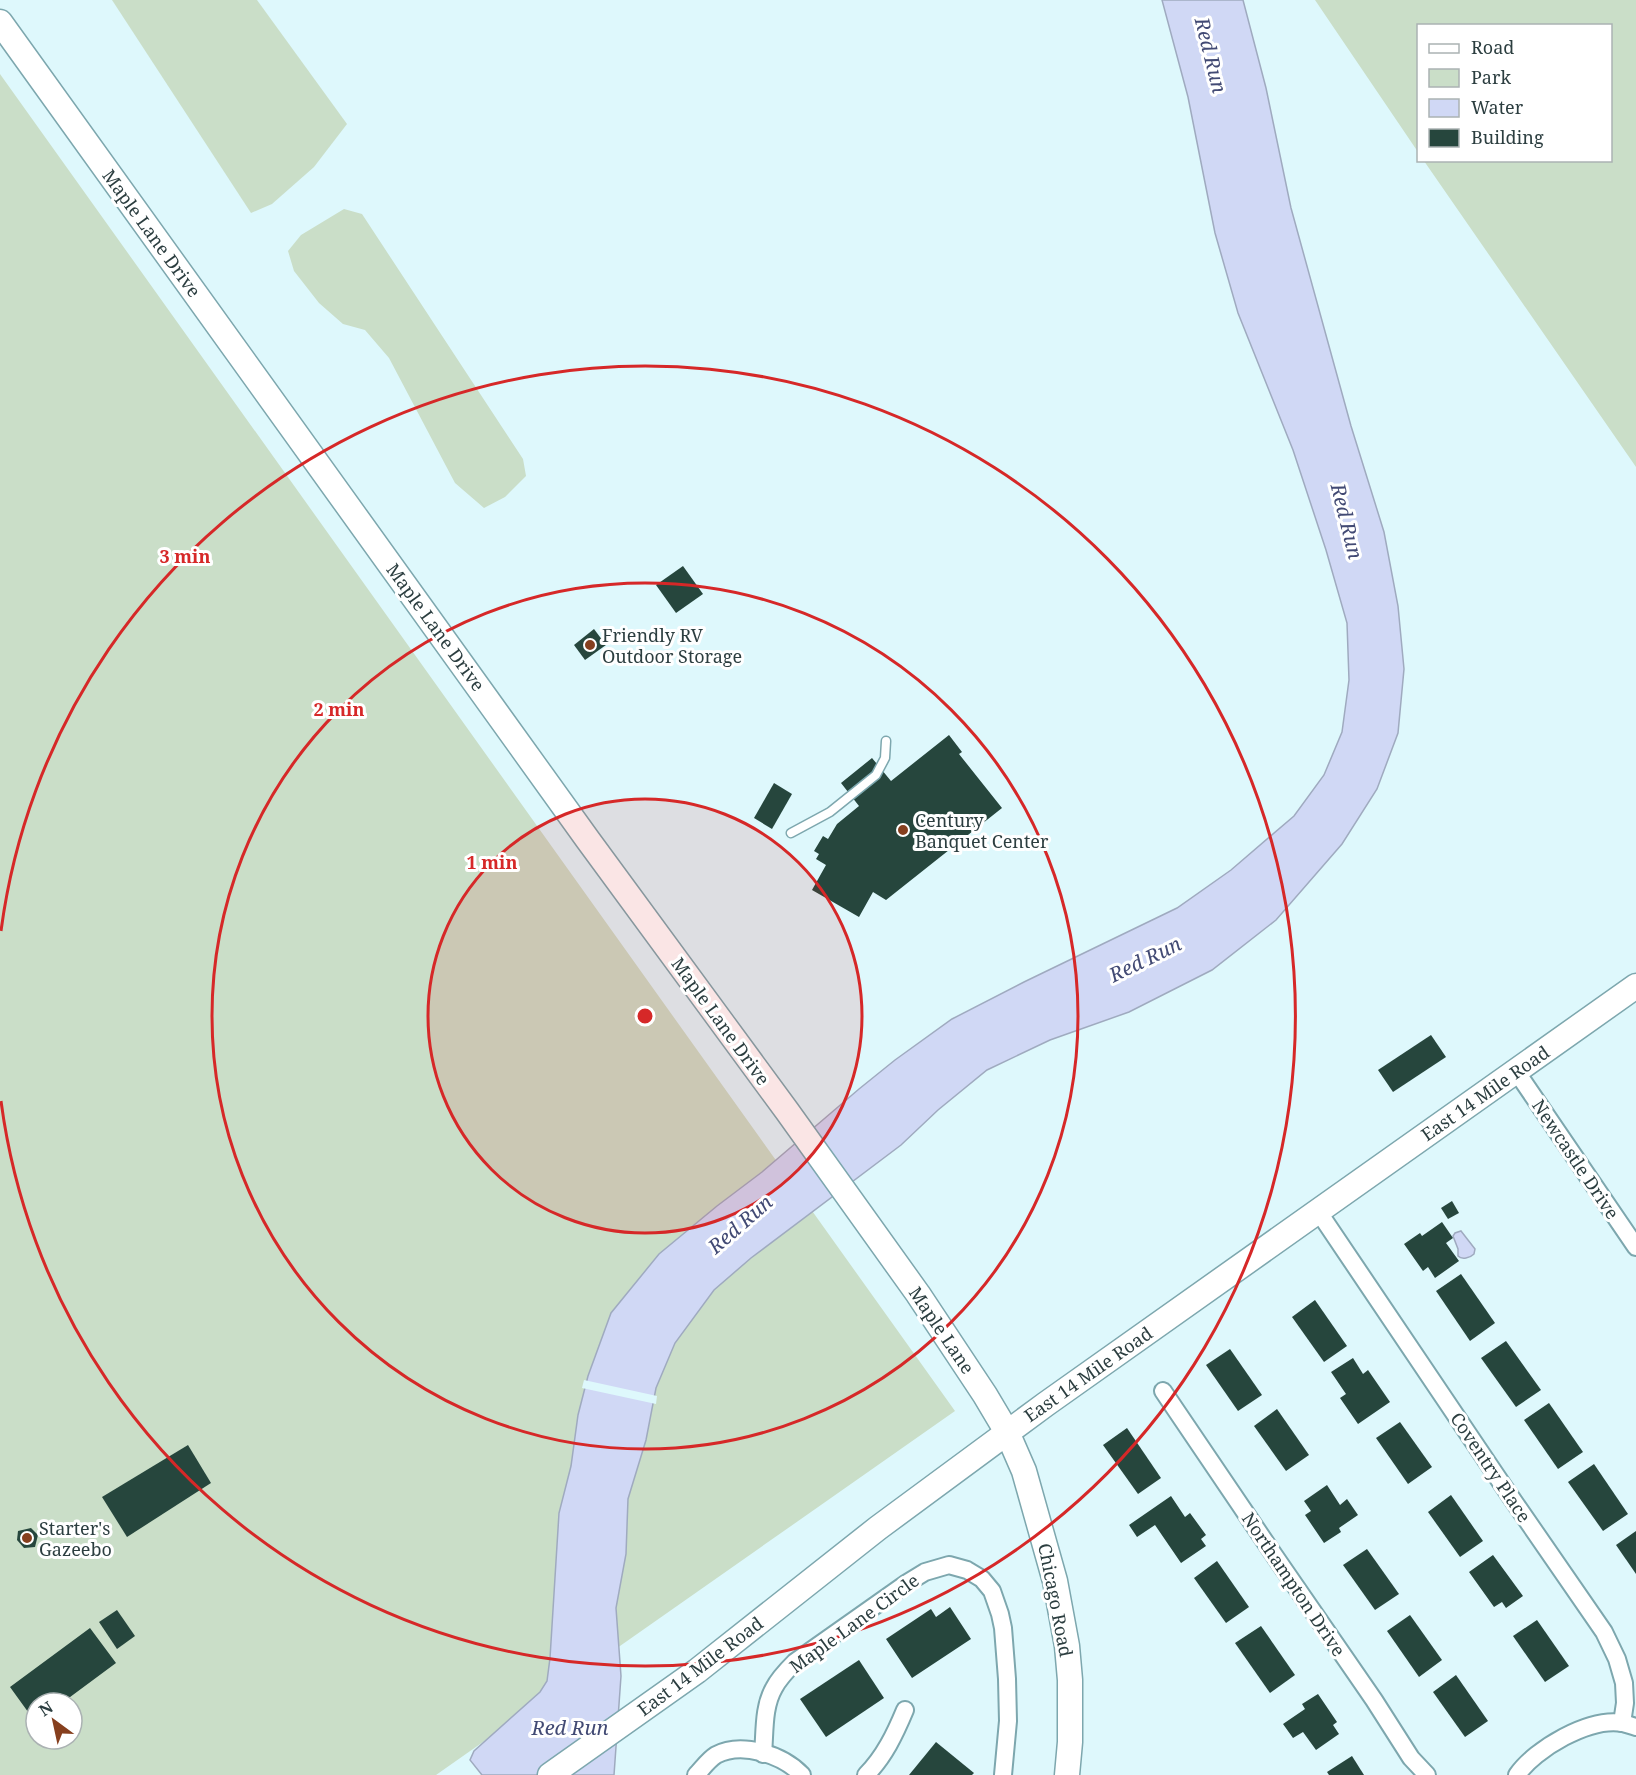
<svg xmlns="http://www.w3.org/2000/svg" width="1636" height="1775" font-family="'Noto Serif',serif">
  <rect width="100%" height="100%" fill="#def8fc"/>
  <!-- green -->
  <g fill="#cadec8" fill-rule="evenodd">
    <path d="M112,0H257L347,124L314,167L272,204L251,213Z"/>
    <path d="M1315,0H1636V467L1424,161L1610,160V26H1418V152Z"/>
    <path d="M0,74L955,1411L436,1775H0ZM36,1703H72V1739H36Z"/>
    <path d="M344,209L362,214L523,459L526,476L505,497L484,508L455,483L389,358L365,330L343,324L319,303L294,271L288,251L301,235Z"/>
  </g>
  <!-- water -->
  <g fill="#d0d8f5" stroke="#9faabf" stroke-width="1.5">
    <path d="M1162,0H1243L1266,88L1291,208L1351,426L1384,532L1398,606L1404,669L1398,733L1377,789L1342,844L1276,920L1212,970L1129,1012L1050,1040L987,1070L938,1110L901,1145L751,1258L714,1290L675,1343L656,1388L646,1440L628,1499L626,1554L616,1608L621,1676L614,1775H482L470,1760L474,1751L540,1692L547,1681L550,1658L559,1513L571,1466L578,1415L588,1376L611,1313L659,1254L717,1206L762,1172L859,1089L895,1060L952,1019L1024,982L1177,908L1231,870L1294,816L1324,775L1342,732L1349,680L1347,623L1326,550L1293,450L1238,313L1215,233L1188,97Z"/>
    <path d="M1461,1231L1475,1249L1474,1254C1470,1258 1462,1260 1458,1256V1249L1453,1236L1455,1233Z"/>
  </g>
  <!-- pier -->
  <path fill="#def8fc" d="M584,1380L657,1396L656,1404L582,1388Z"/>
  <!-- building -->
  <g fill="#26463d">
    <path d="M683,566L703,594L676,613L656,585Z"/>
    <path d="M594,629L606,645L585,660L574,645Z"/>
    <path d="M949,735L962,752L959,754L1002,808L886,900L873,892L859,917L812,890L826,865L816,859L819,854L814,851L823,836L828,839L837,824L859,806L841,783L872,758L891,781Z"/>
    <path d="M774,783L792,794L772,829L754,818Z"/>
    <path d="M1431,1035L1446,1057L1393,1092L1378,1070Z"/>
    <path d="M1452,1201L1459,1213L1448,1219L1441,1208Z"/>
    <path d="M1442,1222L1453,1238L1446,1243L1459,1261L1435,1278L1428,1267L1423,1271L1404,1244L1420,1233L1422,1236Z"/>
    <path d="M1461,1274L1495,1323L1470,1341L1436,1291Z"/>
    <path d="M1315,1300L1347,1346L1324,1362L1292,1317Z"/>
    <path d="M1506,1341L1541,1390L1516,1407L1481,1358Z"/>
    <path d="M1230,1349L1262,1395L1238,1411L1206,1365Z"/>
    <path d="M1353,1358L1363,1374L1368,1370L1390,1402L1358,1424L1340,1398L1346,1394L1331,1372Z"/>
    <path d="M1549,1403L1583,1452L1558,1469L1524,1420Z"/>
    <path d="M1277,1409L1309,1455L1286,1471L1254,1426Z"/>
    <path d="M1400,1422L1432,1467L1408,1484L1376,1438Z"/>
    <path d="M1127,1428L1161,1478L1138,1494L1103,1445Z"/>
    <path d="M188,1445L211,1483L127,1537L102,1497Z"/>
    <path d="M1594,1464L1628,1514L1603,1531L1568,1482Z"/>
    <path d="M1327,1485L1340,1505L1347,1499L1358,1515L1339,1528L1341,1532L1324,1543L1305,1515L1311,1511L1304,1501Z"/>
    <path d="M1451,1495L1483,1541L1460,1557L1428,1512Z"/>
    <path d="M1171,1496L1185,1517L1190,1513L1206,1535L1201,1539L1206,1546L1181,1563L1155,1525L1137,1537L1129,1525Z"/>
    <path d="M31,1528L38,1535L35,1547L24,1548L17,1540L18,1531Z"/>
    <path d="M1636,1531V1574L1616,1545Z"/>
    <path d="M1367,1549L1399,1594L1375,1610L1343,1565Z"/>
    <path d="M1493,1555L1523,1596L1506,1608L1502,1602L1494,1607L1469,1572Z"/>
    <path d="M1217,1561L1249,1607L1226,1623L1194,1578Z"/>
    <path d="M950,1607L971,1639L912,1678L886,1639L931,1609L936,1617Z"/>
    <path d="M117,1610L135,1636L117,1649L99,1622Z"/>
    <path d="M1410,1615L1442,1660L1419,1677L1387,1631Z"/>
    <path d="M1537,1620L1569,1666L1545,1682L1513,1636Z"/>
    <path d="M1261,1626L1295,1675L1270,1693L1235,1643Z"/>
    <path d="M90,1628L116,1663L62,1703H36V1723L10,1687Z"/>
    <path d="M859,1660L884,1698L826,1737L800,1699Z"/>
    <path d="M1456,1675L1488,1721L1465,1737L1433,1692Z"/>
    <path d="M1318,1694L1337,1722L1333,1725L1339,1734L1316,1750L1303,1732L1293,1738L1283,1724L1305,1709L1302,1704Z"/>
    <path d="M936,1742L974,1773L972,1775H909Z"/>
    <path d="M1352,1756L1364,1775H1329L1327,1772Z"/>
  </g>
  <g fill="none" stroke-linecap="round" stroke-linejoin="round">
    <!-- lane casing -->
    <g stroke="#7da7ae" stroke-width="11">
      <path id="lane" d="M791,833L830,812L876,775L885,758L886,741"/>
    </g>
    <!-- street casing -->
    <g stroke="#7da7ae" stroke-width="20">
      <g id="street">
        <path d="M1516,1071L1636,1247"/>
        <path d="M1318,1211L1506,1490L1604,1632L1617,1659L1624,1683L1625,1703L1622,1723"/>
        <path d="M1163,1391L1274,1555L1374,1700L1411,1758L1427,1775"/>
        <path d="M763,1754C765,1732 763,1707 774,1688C779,1678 787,1670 795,1662L907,1583L925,1572L949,1565L967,1570L982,1579L992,1591L1000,1614L1003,1628L1007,1679L1008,1721L1003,1775"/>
        <path d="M696,1775C702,1769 708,1760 716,1755C742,1741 783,1755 802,1775"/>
        <path d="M866,1775C884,1757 895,1734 905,1710"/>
        <path d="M1517,1775C1535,1749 1589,1717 1623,1723C1627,1724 1632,1726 1636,1727"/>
      </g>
    </g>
    <!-- secondary casing -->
    <g stroke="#7da7ae" stroke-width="27">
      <g id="secondary">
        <path d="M0,22L588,840L787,1111L918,1294L985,1395L1007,1432L1024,1471L1055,1581L1067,1646L1070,1680V1742L1067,1775"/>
        <path d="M550,1775L697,1671L878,1528L1046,1404L1636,986"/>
      </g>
    </g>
    <!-- lane -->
    <use href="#lane" stroke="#fff" stroke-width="8"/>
    <!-- street -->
    <use href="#street" stroke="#fff" stroke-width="16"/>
    <!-- secondary -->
    <use href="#secondary" stroke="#fff" stroke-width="24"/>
  </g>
  <!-- distance rings -->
  <circle cx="645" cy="1016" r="217" fill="#d62828" fill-opacity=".12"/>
  <g fill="none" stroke="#d62828" stroke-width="3">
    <circle cx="645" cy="1016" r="217"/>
    <circle cx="645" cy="1016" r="433"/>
    <path d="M1 931A650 650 0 1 1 1 1101"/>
  </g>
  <!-- markers -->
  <g fill="#863f1e" stroke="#fff" stroke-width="2">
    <circle cx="590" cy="645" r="6"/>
    <circle cx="903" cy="830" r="6"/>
    <circle cx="27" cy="1538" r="6"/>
  </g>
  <g text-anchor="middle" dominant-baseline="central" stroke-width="6" stroke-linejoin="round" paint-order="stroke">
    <!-- street labels -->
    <g font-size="18" fill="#2c3e40" stroke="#fff">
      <text transform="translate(152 233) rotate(54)">Maple Lane Drive</text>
      <text transform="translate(436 627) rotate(54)">Maple Lane Drive</text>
      <text transform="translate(721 1021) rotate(54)">Maple Lane Drive</text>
      <text transform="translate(1485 1093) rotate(-35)">East 14 Mile Road</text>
      <text transform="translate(1576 1159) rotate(56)">Newcastle Drive</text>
      <text transform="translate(942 1330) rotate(56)">Maple Lane</text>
      <text transform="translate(1088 1374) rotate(-35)">East 14 Mile Road</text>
      <text transform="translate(1491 1467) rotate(56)">Coventry Place</text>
      <text transform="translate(1294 1584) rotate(56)">Northampton Drive</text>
      <text transform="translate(1056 1600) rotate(79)">Chicago Road</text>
      <text transform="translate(854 1623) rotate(-36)">Maple Lane Circle</text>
      <text transform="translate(700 1666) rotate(-37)">East 14 Mile Road</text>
    </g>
    <!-- poi labels -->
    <g font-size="18" fill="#2c3e40" stroke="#fff" text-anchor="start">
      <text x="602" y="635">Friendly RV<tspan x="602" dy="21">Outdoor Storage</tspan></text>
      <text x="915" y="820">Century<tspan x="915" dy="21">Banquet Center</tspan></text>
      <text x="39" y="1528">Starter's<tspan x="39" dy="21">Gazeebo</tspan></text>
    </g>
    <!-- water labels -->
    <g font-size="20" font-style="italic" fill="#424a74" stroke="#fff">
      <text transform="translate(1211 55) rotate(76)">Red Run</text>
      <text transform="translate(1347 521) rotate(76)">Red Run</text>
      <text transform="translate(1145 959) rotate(-26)">Red Run</text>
      <text transform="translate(740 1224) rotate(-41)">Red Run</text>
      <text x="570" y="1727">Red Run</text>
    </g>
  </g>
  <circle cx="645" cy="1016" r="9" fill="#d62828" stroke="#fff" stroke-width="3"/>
  <g font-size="18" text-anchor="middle" font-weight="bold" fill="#d62828" stroke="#fff" stroke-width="6" stroke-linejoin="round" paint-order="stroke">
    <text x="185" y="563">3 min</text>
    <text x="339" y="716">2 min</text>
    <text x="492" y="869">1 min</text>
  </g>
  <!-- legend -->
  <rect x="1417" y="24" width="195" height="138" fill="#ffffff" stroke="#abb2b3" stroke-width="1.5"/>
  <rect x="1429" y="44" width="30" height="9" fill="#ffffff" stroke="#abb2b3" stroke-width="1.5"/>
  <text x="1471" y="54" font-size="18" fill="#2c3e40">Road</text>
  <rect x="1429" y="69" width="30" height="18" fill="#cadec8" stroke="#abb2b3" stroke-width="1.5"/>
  <text x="1471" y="84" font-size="18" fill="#2c3e40">Park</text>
  <rect x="1429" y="99" width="30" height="18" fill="#d0d8f5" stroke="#abb2b3" stroke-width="1.5"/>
  <text x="1471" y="114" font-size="18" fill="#2c3e40">Water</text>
  <rect x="1429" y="129" width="30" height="18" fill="#26463d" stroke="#abb2b3" stroke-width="1.5"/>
  <text x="1471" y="144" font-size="18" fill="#2c3e40">Building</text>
  <!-- north arrow -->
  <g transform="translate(54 1721) rotate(327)"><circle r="28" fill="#ffffff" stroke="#abb2b3" stroke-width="1.5"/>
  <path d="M0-4.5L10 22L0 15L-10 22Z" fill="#863f1e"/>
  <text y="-9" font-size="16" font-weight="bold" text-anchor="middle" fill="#2c3e40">N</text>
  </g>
</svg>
